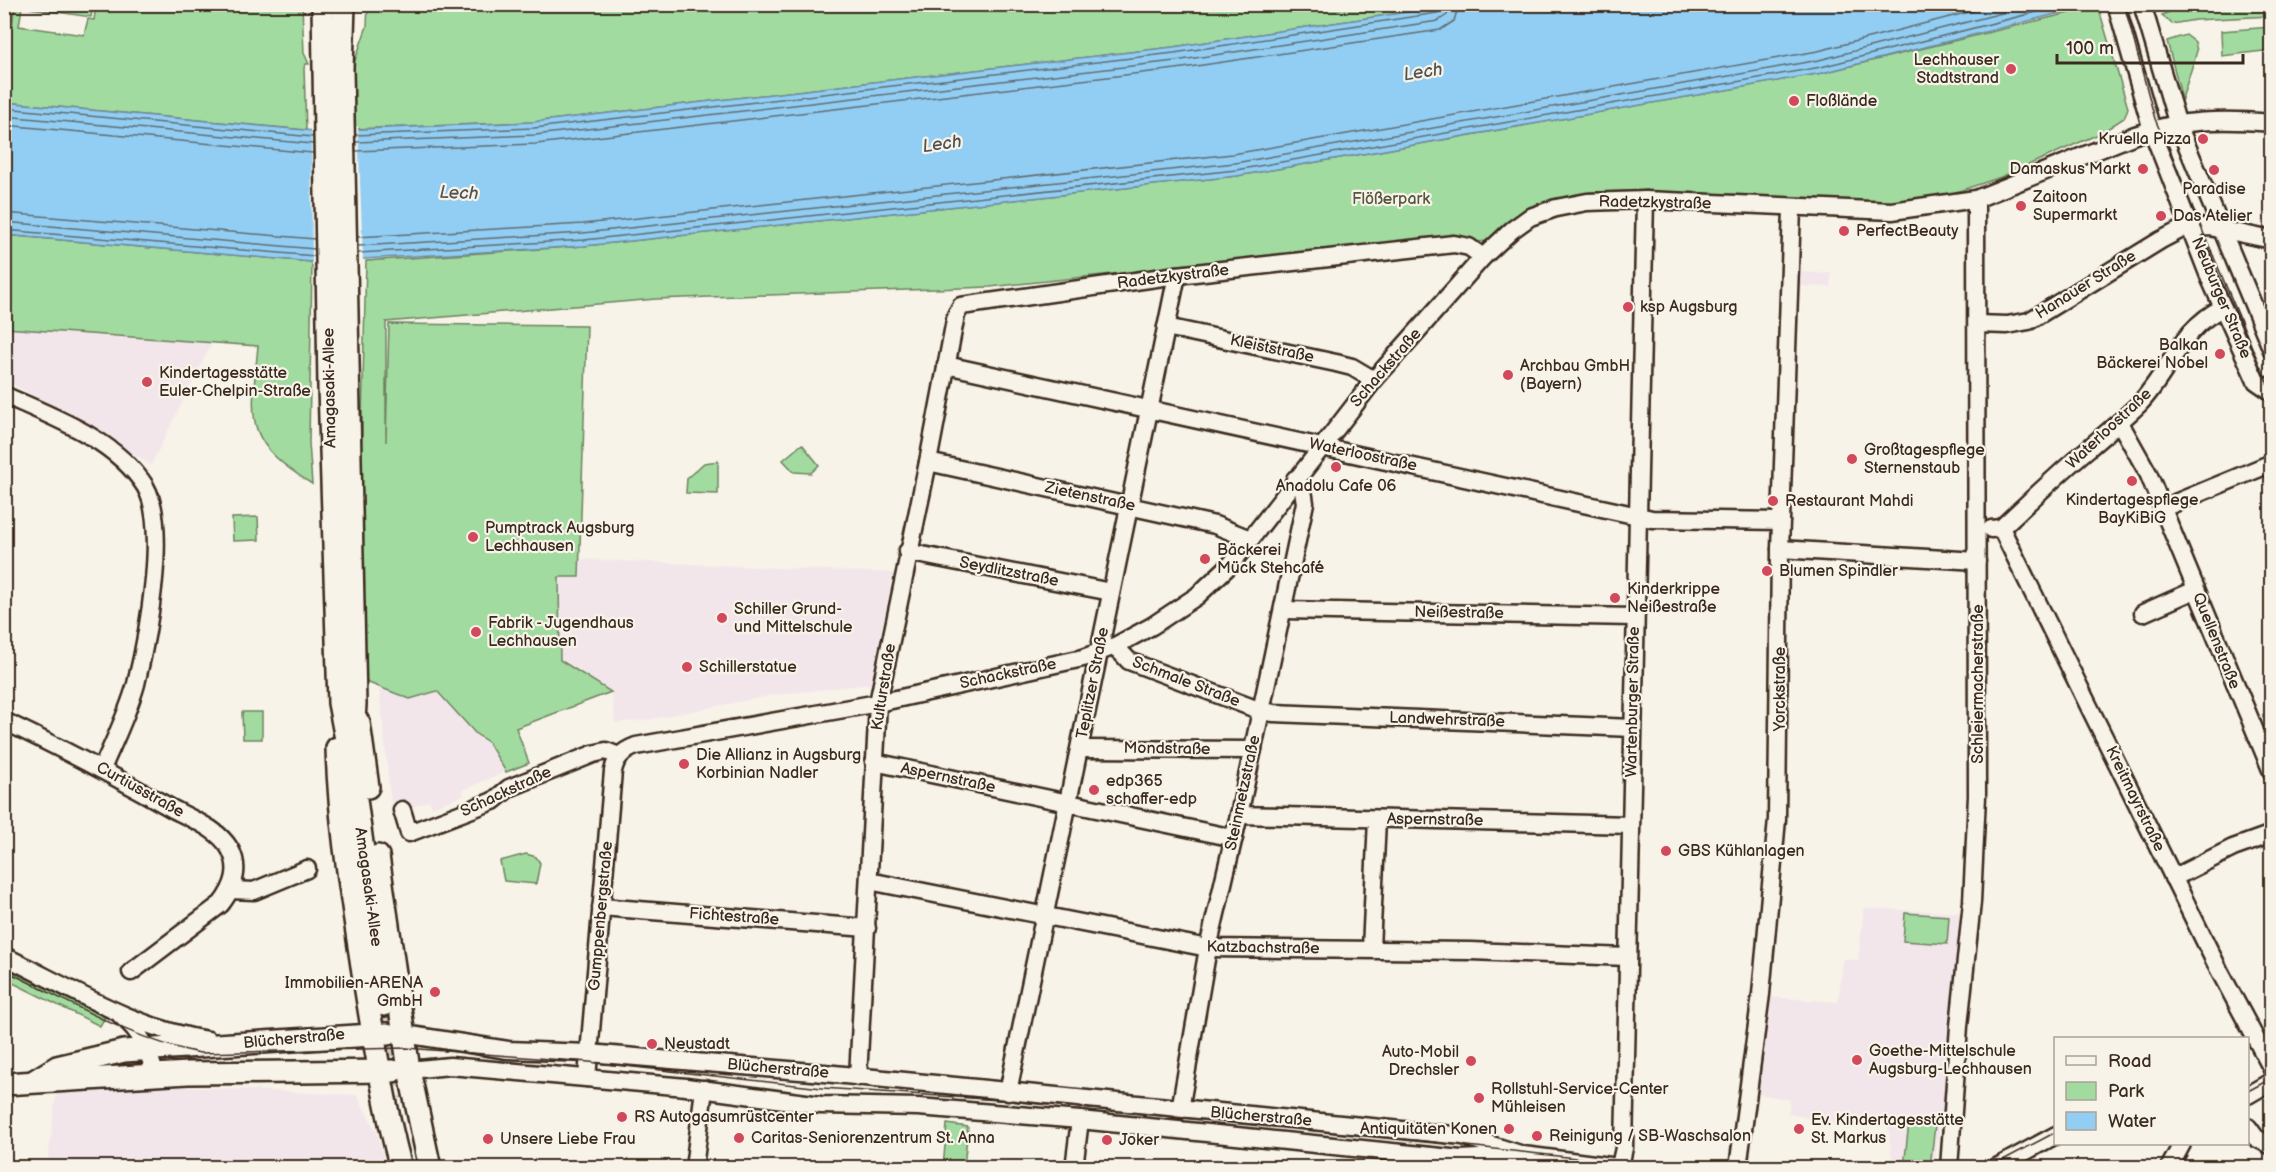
<svg xmlns="http://www.w3.org/2000/svg" width="2276" height="1172" font-family="'Balsamiq Sans',sans-serif">
  <rect width="100%" height="100%" fill="#f7f3e8"/>
  <filter id="ink" filterUnits="userSpaceOnUse"><feTurbulence type="fractalNoise" baseFrequency=".0167" numOctaves="2"/><feDisplacementMap in="SourceGraphic" scale="12" xChannelSelector="R" yChannelSelector="G"/><feConvolveMatrix kernelMatrix="1 2 1 2 8 2 1 2 1" color-interpolation-filters="sRGB"/></filter>
  <g filter="url(#ink)">
    <!-- built -->
    <g fill="#f2e6eb">
      <path d="M1798,272L1831,273V287L1798,286Z"/>
      <path d="M4,328L123,337L212,343L151,465L81,421L5,380Z"/>
      <path d="M579,559L893,573L871,684L774,695L647,720L615,723L611,692L560,660L559,576L578,577Z"/>
      <path d="M379,687L410,699L437,691L476,733L488,742L506,772L462,790L464,795L432,807L429,801L392,814Z"/>
      <path d="M1864,908L1964,913L1955,1025L1934,1167H1893L1888,1125H1833L1832,1122L1788,1114L1790,1100L1759,1094L1771,997L1838,1002L1843,959L1858,960Z"/>
      <path d="M167,1086L357,1095L376,1131L387,1167H47L56,1092Z"/>
    </g>
    <!-- green -->
    <g fill="#a2dba0" stroke="#6e825f" stroke-width="1.5">
      <path d="M15,5H93L91,17L22,7L19,26L84,35L88,19L94,20L96,5H302L304,53L309,64H306L304,68L306,130L5,102V38H10Z"/>
      <path d="M368,5H1455L1173,47L533,122L353,129L352,69L367,26Z"/>
      <path d="M2185,5H2271V16L2195,20L2172,24L2162,15Z"/>
      <path d="M2098,6L2128,108L2124,118L2101,133L2001,177L1935,199L1883,204L1649,191L1591,192L1550,202L1489,241L1243,260L990,287L656,299L386,322V442L389,324L587,326L579,577H559L560,660L611,692L516,728L529,763L506,772L488,742L476,734L437,691L410,699L366,682L360,501L366,261L584,246L1237,176L1822,73Z"/>
      <path d="M2271,27V50L2222,56L2221,31Z"/>
      <path d="M2186,35L2195,42L2197,51L2182,99L2167,41Z"/>
      <path d="M4,235L312,262L309,443L312,484C242,440 251,421 258,346L5,328Z"/>
      <path d="M802,444L819,465L811,473L794,472L783,460Z"/>
      <path d="M718,461V494L686,493L687,478L704,463Z"/>
      <path d="M258,517L259,540L233,541L232,518Z"/>
      <path d="M242,712H262V739H243Z"/>
      <path d="M526,854L536,857L540,863L536,884L504,881L500,861Z"/>
      <path d="M1905,913L1949,916L1947,944L1903,941Z"/>
      <path d="M4,968L106,1015L100,1026L5,979Z"/>
      <path d="M1909,1122L1935,1125L1930,1167H1904Z"/>
      <path d="M947,1124L968,1127L964,1167H943Z"/>
    </g>
    <!-- water -->
    <path fill="#92cef3" stroke="#6f8c9e" stroke-width="1.5" d="M1455,5H2092L1822,73L1237,176L584,246L312,262L5,235L4,102L315,131L533,122L1173,47Z"/>
    <!-- pier -->
    <path fill="#f7f3e8" d="M358,126L363,262L312,265L311,127Z"/>
    <g fill="none" stroke-linecap="round" stroke-linejoin="round">
      <!-- shore -->
      <g stroke="#5e6c73" stroke-width="1.5">
        <path d="M4,108L313,137"/>
        <path d="M4,116L313,144"/>
        <path d="M4,125L313,153"/>
        <path d="M355,135L534,128L1174,53L1437,13L1442,10L1443,4"/>
        <path d="M356,142L535,135L1175,61L1438,21L1447,15L1450,4"/>
        <path d="M356,151L536,144L1176,69L1440,30L1454,21L1459,4"/>
        <path d="M4,213L315,239"/>
        <path d="M4,222L315,249"/>
        <path d="M4,230L315,256"/>
        <path d="M357,237L583,224L1233,154L1818,51L2000,4"/>
        <path d="M358,246L583,233L1235,163L1819,60L2037,4"/>
        <path d="M358,253L584,240L1236,170L1821,67L2068,4"/>
      </g>
      <!-- major-tunnel -->
      <path stroke="#d1cbc0" stroke-width="21" stroke-dasharray="21 10" stroke-linecap="butt" d="M384,1005L401,1098"/>
      <!-- minor casing -->
      <g stroke="#3b2a1e" stroke-width="21">
        <g id="minor">
          <path d="M2116,4L2152,130L2210,279L2256,381L2272,392"/>
          <path d="M2142,4L2177,122L2272,350"/>
          <path d="M1977,324L2007,325L2029,321L2161,240L2184,228L2210,227L2272,240"/>
          <path d="M1166,327L1336,363L1352,367L1374,380"/>
          <path d="M946,365L1652,519L1781,521"/>
          <path d="M4,395C53,417 115,439 145,486C169,525 147,639 136,684C128,713 114,741 102,769"/>
          <path d="M2120,423L2148,473L2272,772"/>
          <path d="M928,462L1215,525L1250,539"/>
          <path d="M2163,508L2272,463"/>
          <path d="M2001,528L2220,972L2272,1069"/>
          <path d="M1991,529L2001,528C2030,501 2059,473 2089,448C2106,433 2124,419 2140,403C2170,371 2182,326 2223,308"/>
          <path d="M1780,549L1977,561"/>
          <path d="M907,552L1111,592"/>
          <path d="M1284,610L1634,617"/>
          <path d="M2143,613L2195,590"/>
          <path d="M1115,646L1129,661L1261,711L1274,713L1633,728"/>
          <path d="M4,721C61,748 116,777 171,808C191,819 218,828 230,849C241,869 234,887 221,904L131,972"/>
          <path d="M1080,749L1253,750"/>
          <path d="M874,762L1234,838"/>
          <path d="M402,810L409,833L493,801L509,788L593,754L606,751L619,756"/>
          <path d="M1239,815L1630,825"/>
          <path d="M2173,878L2233,848L2272,834"/>
          <path d="M869,881L1208,948L1471,951L1627,957"/>
          <path d="M231,890L254,891L307,869"/>
          <path d="M601,907L867,928"/>
          <path d="M1371,949L1377,819"/>
          <path d="M4,956C68,987 138,1030 208,1040"/>
          <path d="M121,1016C142,1032 148,1051 156,1076"/>
          <path d="M404,1034L508,1050L589,1053L824,1073L1463,1136L1523,1155L1626,1168"/>
          <path d="M409,1070L450,1066L686,1087L821,1105L918,1107L1080,1120L1461,1159L1514,1156"/>
          <path d="M858,1077L878,703L928,462L956,315L961,306L1177,275L1454,244L1469,247L1483,257"/>
          <path d="M587,1078L613,771C616,757 623,751 636,746L878,703L1083,658L1115,646L1152,626L1197,596L1232,563L1374,380L1483,257L1512,230L1530,217L1556,208L1587,202L1645,200L1892,211L1976,199L2135,135C2180,119 2225,119 2272,123"/>
          <path d="M1008,1092L1177,275"/>
          <path d="M2248,1095L2272,1081"/>
          <path d="M1180,1110L1208,948L1239,815L1305,503L1303,490L1295,479"/>
          <path d="M2248,1127L2256,1138L2272,1146"/>
          <path d="M1620,1166L1624,1148L1645,200"/>
          <path d="M694,1168L704,1089"/>
          <path d="M1074,1168L1080,1120"/>
          <path d="M1738,1168L1761,994L1777,819L1780,549L1792,209"/>
          <path d="M1949,1168L1959,1026L1972,902L1977,796L1976,199"/>
          <path d="M1995,1168L2056,1135"/>
          <path d="M2169,1168L2182,1144"/>
        </g>
      </g>
      <!-- major casing -->
      <g stroke="#3b2a1e" stroke-width="26">
        <g id="major">
          <path d="M323,4L329,387L339,703L352,770L384,1005"/>
          <path d="M344,4L342,69L355,704L353,739"/>
          <path d="M359,723L368,787"/>
          <path d="M337,748C339,821 351,893 362,966C373,1034 383,1101 401,1168"/>
          <path d="M378,856L409,1070L430,1168"/>
          <path d="M34,1081L57,1067L124,1051L387,1034"/>
          <path d="M4,1084L188,1073L393,1071"/>
        </g>
      </g>
      <!-- minor -->
      <use href="#minor" stroke="#f7f3e8" stroke-width="16"/>
      <!-- major -->
      <use href="#major" stroke="#f7f3e8" stroke-width="21"/>
      <!-- tram -->
      <g stroke="#3b2a1e" stroke-width="1.5">
        <path d="M2124,4L2155,119L2272,394"/>
        <path d="M4,970C67,1000 131,1040 200,1053L406,1048L589,1062L822,1088L999,1100L1413,1140L1594,1160L1636,1168"/>
        <path d="M2248,1091L2272,1078"/>
        <path d="M1988,1168L2056,1132"/>
      </g>
    </g>
  </g>
  <!-- markers -->
  <g fill="#d1495b" stroke="#f7f3e8" stroke-width="2">
    <circle cx="2011" cy="69" r="6"/>
    <circle cx="1794" cy="101" r="6"/>
    <circle cx="2203" cy="139" r="6"/>
    <circle cx="2143" cy="169" r="6"/>
    <circle cx="2214" cy="170" r="6"/>
    <circle cx="2021" cy="206" r="6"/>
    <circle cx="2161" cy="216" r="6"/>
    <circle cx="1844" cy="231" r="6"/>
    <circle cx="1628" cy="307" r="6"/>
    <circle cx="2220" cy="354" r="6"/>
    <circle cx="1508" cy="375" r="6"/>
    <circle cx="147" cy="382" r="6"/>
    <circle cx="1852" cy="459" r="6"/>
    <circle cx="1336" cy="467" r="6"/>
    <circle cx="2132" cy="481" r="6"/>
    <circle cx="1773" cy="501" r="6"/>
    <circle cx="473" cy="537" r="6"/>
    <circle cx="1205" cy="559" r="6"/>
    <circle cx="1767" cy="571" r="6"/>
    <circle cx="1615" cy="598" r="6"/>
    <circle cx="722" cy="618" r="6"/>
    <circle cx="476" cy="632" r="6"/>
    <circle cx="687" cy="667" r="6"/>
    <circle cx="684" cy="764" r="6"/>
    <circle cx="1094" cy="790" r="6"/>
    <circle cx="1666" cy="851" r="6"/>
    <circle cx="435" cy="992" r="6"/>
    <circle cx="652" cy="1044" r="6"/>
    <circle cx="1857" cy="1060" r="6"/>
    <circle cx="1471" cy="1061" r="6"/>
    <circle cx="1479" cy="1098" r="6"/>
    <circle cx="622" cy="1117" r="6"/>
    <circle cx="1509" cy="1129" r="6"/>
    <circle cx="1799" cy="1129" r="6"/>
    <circle cx="1537" cy="1136" r="6"/>
    <circle cx="739" cy="1138" r="6"/>
    <circle cx="488" cy="1139" r="6"/>
    <circle cx="1107" cy="1140" r="6"/>
  </g>
  <g text-anchor="middle" dominant-baseline="central" stroke-width="4.5" stroke-linejoin="round" paint-order="stroke">
    <!-- poi labels -->
    <g font-size="16" fill="#3b2a1e" stroke="#f7f3e8" text-anchor="start">
      <text x="1999" y="60" text-anchor="end">Lechhauser<tspan x="1999" dy="18">Stadtstrand</tspan></text>
      <text x="1806" y="101">Floßlände</text>
      <text x="2191" y="139" text-anchor="end">Kruella Pizza</text>
      <text x="2131" y="169" text-anchor="end">Damaskus Markt</text>
      <text x="2214" y="189" text-anchor="middle">Paradise</text>
      <text x="2033" y="197">Zaitoon<tspan x="2033" dy="18">Supermarkt</tspan></text>
      <text x="2173" y="216">Das Atelier</text>
      <text x="1856" y="231">PerfectBeauty</text>
      <text x="1640" y="307">ksp Augsburg</text>
      <text x="2208" y="345" text-anchor="end">Balkan<tspan x="2208" dy="18">Bäckerei Nobel</tspan></text>
      <text x="1520" y="366">Archbau GmbH<tspan x="1520" dy="18">(Bayern)</tspan></text>
      <text x="159" y="373">Kindertagesstätte<tspan x="159" dy="18">Euler-Chelpin-Straße</tspan></text>
      <text x="1864" y="450">Großtagespflege<tspan x="1864" dy="18">Sternenstaub</tspan></text>
      <text x="1336" y="486" text-anchor="middle">Anadolu Cafe 06</text>
      <text x="2132" y="500" text-anchor="middle">Kindertagespflege<tspan x="2132" dy="18">BayKiBiG</tspan></text>
      <text x="1785" y="501">Restaurant Mahdi</text>
      <text x="485" y="528">Pumptrack Augsburg<tspan x="485" dy="18">Lechhausen</tspan></text>
      <text x="1217" y="550">Bäckerei<tspan x="1217" dy="18">Mück Stehcafé</tspan></text>
      <text x="1779" y="571">Blumen Spindler</text>
      <text x="1627" y="589">Kinderkrippe<tspan x="1627" dy="18">Neißestraße</tspan></text>
      <text x="734" y="609">Schiller Grund-<tspan x="734" dy="18">und Mittelschule</tspan></text>
      <text x="488" y="623">Fabrik - Jugendhaus<tspan x="488" dy="18">Lechhausen</tspan></text>
      <text x="699" y="667">Schillerstatue</text>
      <text x="696" y="755">Die Allianz in Augsburg<tspan x="696" dy="18">Korbinian Nadler</tspan></text>
      <text x="1106" y="781">edp365<tspan x="1106" dy="18">schaffer-edp</tspan></text>
      <text x="1678" y="851">GBS Kühlanlagen</text>
      <text x="423" y="983" text-anchor="end">Immobilien-ARENA<tspan x="423" dy="18">GmbH</tspan></text>
      <text x="664" y="1044">Neustadt</text>
      <text x="1869" y="1051">Goethe-Mittelschule<tspan x="1869" dy="18">Augsburg-Lechhausen</tspan></text>
      <text x="1459" y="1052" text-anchor="end">Auto-Mobil<tspan x="1459" dy="18">Drechsler</tspan></text>
      <text x="1491" y="1089">Rollstuhl-Service-Center<tspan x="1491" dy="18">Mühleisen</tspan></text>
      <text x="634" y="1117">RS Autogasumrüstcenter</text>
      <text x="1811" y="1120">Ev. Kindertagesstätte<tspan x="1811" dy="18">St. Markus</tspan></text>
      <text x="1497" y="1129" text-anchor="end">Antiquitäten Konen</text>
      <text x="1549" y="1136">Reinigung / SB-Waschsalon</text>
      <text x="751" y="1138">Caritas-Seniorenzentrum St. Anna</text>
      <text x="500" y="1139">Unsere Liebe Frau</text>
      <text x="1119" y="1140">Joker</text>
    </g>
    <!-- park labels -->
    <g font-size="16" fill="#55563e" stroke="#f7f3e8">
      <text x="1391" y="199">Flößerpark</text>
    </g>
    <!-- street labels -->
    <g font-size="16" fill="#3b2a1e" stroke="#f7f3e8">
      <text transform="translate(1655 203) rotate(1)">Radetzkystraße</text>
      <text transform="translate(1173 277) rotate(-7)">Radetzkystraße</text>
      <text transform="translate(2086 285) rotate(-32)">Hanauer Straße</text>
      <text transform="translate(2221 298) rotate(67)">Neuburger Straße</text>
      <text transform="translate(1272 349) rotate(12)">Kleiststraße</text>
      <text transform="translate(1386 368) rotate(-49)">Schackstraße</text>
      <text transform="translate(330 388) rotate(-91)">Amagasaki-Allee</text>
      <text transform="translate(2109 429) rotate(-43)">Waterloostraße</text>
      <text transform="translate(1363 455) rotate(12)">Waterloostraße</text>
      <text transform="translate(1090 497) rotate(12)">Zietenstraße</text>
      <text transform="translate(1009 572) rotate(11)">Seydlitzstraße</text>
      <text transform="translate(1459 613) rotate(1)">Neißestraße</text>
      <text transform="translate(2216 641) rotate(68)">Quellenstraße</text>
      <text transform="translate(1008 674) rotate(-12)">Schackstraße</text>
      <text transform="translate(1186 682) rotate(21)">Schmale Straße</text>
      <text transform="translate(1093 683) rotate(-79)">Teplitzer Straße</text>
      <text transform="translate(1978 684) rotate(-90)">Schleiermacherstraße</text>
      <text transform="translate(884 687) rotate(-81)">Kulturstraße</text>
      <text transform="translate(1780 689) rotate(-90)">Yorckstraße</text>
      <text transform="translate(1633 702) rotate(-89)">Wartenburger Straße</text>
      <text transform="translate(1447 720) rotate(2)">Landwehrstraße</text>
      <text transform="translate(1167 749) rotate(1)">Mondstraße</text>
      <text transform="translate(948 778) rotate(12)">Aspernstraße</text>
      <text transform="translate(140 790) rotate(29)">Curtiusstraße</text>
      <text transform="translate(506 792) rotate(-25)">Schackstraße</text>
      <text transform="translate(1243 793) rotate(-78)">Steinmetzstraße</text>
      <text transform="translate(2135 799) rotate(64)">Kreitmayrstraße</text>
      <text transform="translate(1435 820) rotate(1)">Aspernstraße</text>
      <text transform="translate(368 887) rotate(82)">Amagasaki-Allee</text>
      <text transform="translate(601 916) rotate(-85)">Gumppenbergstraße</text>
      <text transform="translate(734 917) rotate(4)">Fichtestraße</text>
      <text transform="translate(1263 948) rotate(1)">Katzbachstraße</text>
      <text transform="translate(294 1039) rotate(-5)">Blücherstraße</text>
      <text transform="translate(778 1069) rotate(5)">Blücherstraße</text>
      <text transform="translate(1261 1117) rotate(5)">Blücherstraße</text>
    </g>
    <!-- water labels -->
    <g font-size="18" font-style="italic" fill="#515353" stroke="#f7f3e8">
      <text transform="translate(1423 72) rotate(-9)">Lech</text>
      <text transform="translate(942 144) rotate(-8)">Lech</text>
      <text transform="translate(459 193) rotate(2)">Lech</text>
    </g>
  </g>
  <!-- margin -->
  <rect width="2276" height="1172" fill="none" stroke="#f7f3e8" stroke-width="24"/>
  <rect x="12" y="12" width="2252" height="1148" fill="none" stroke="#3b2a1e" stroke-width="2" filter="url(#ink)"/>
  <!-- legend -->
  <rect x="2054" y="1037" width="195" height="108" fill="#f7f3e8" stroke="#aca397" stroke-width="1.5"/>
  <rect x="2066" y="1056" width="30" height="9" fill="#f7f3e8" stroke="#aca397" stroke-width="1.5"/>
  <text x="2108" y="1067" font-size="18" fill="#3b2a1e">Road</text>
  <rect x="2066" y="1082" width="30" height="18" fill="#a2dba0" stroke="#aca397" stroke-width="1.5"/>
  <text x="2108" y="1097" font-size="18" fill="#3b2a1e">Park</text>
  <rect x="2066" y="1112" width="30" height="18" fill="#92cef3" stroke="#aca397" stroke-width="1.5"/>
  <text x="2108" y="1127" font-size="18" fill="#3b2a1e">Water</text>
  <!-- scale -->
  <path d="M2057 54v9h186v-9" fill="none" stroke="#3b2a1e" stroke-width="3"/>
  <text x="2066" y="54" font-size="18" fill="#3b2a1e" stroke="#f7f3e8" stroke-width="4.5" paint-order="stroke">100 m</text>
</svg>
